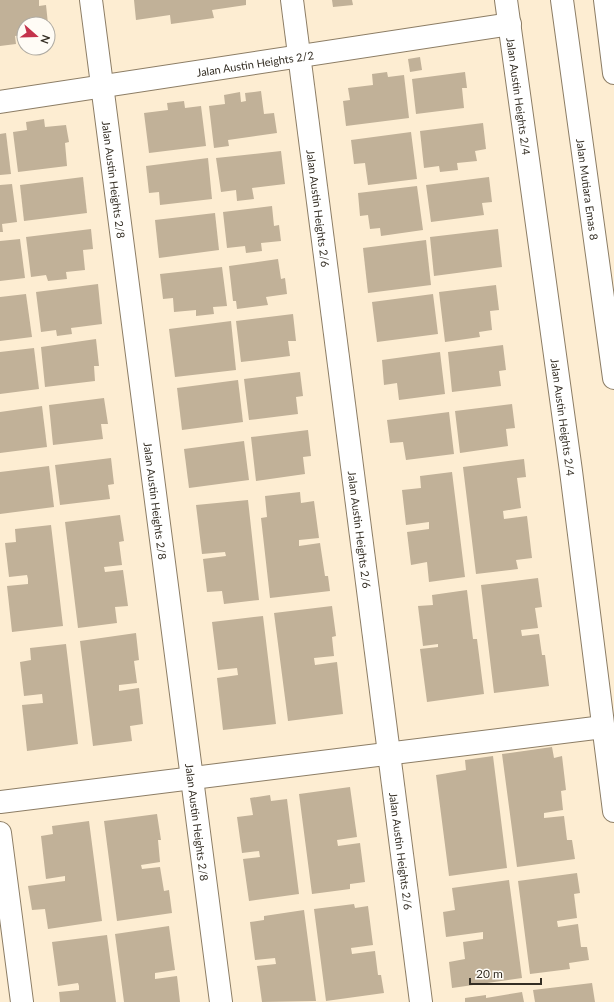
<svg xmlns="http://www.w3.org/2000/svg" width="614" height="1002" font-family="Lato,sans-serif">
  <rect width="100%" height="100%" fill="#fdedd2"/>
  <!-- building -->
  <g fill="#c1b198">
    <path d="M0,0H39V6L46,5L48,24H24V35L15,36L16,44L0,46Z"/>
    <path d="M134,0H246V5L212,10L214,18L171,24L170,15L136,20Z"/>
    <path d="M332,0H352L353,5L333,7Z"/>
    <path d="M420,57L422,70L410,72L408,59Z"/>
    <path d="M387,72L388,77L404,75L409,118L346,126L343,101L350,100L348,88L373,85L372,74Z"/>
    <path d="M465,72L467,88H462L464,108L416,114L412,79Z"/>
    <path d="M261,91L264,114L274,113L277,133L228,140L229,146L214,148L209,106L225,104L224,95L240,92L241,102L246,101L245,93Z"/>
    <path d="M184,101L185,108L201,106L206,146L149,153L144,113L168,110L167,103Z"/>
    <path d="M44,119L45,127L66,125L69,142L65,143L67,166L18,172L13,132L27,130L26,122Z"/>
    <path d="M483,123L486,149L475,151L477,161L457,163L458,170L440,172L439,166L424,168L420,131Z"/>
    <path d="M411,132L417,179L368,185L365,163L354,164L351,140Z"/>
    <path d="M6,133L11,174L0,175V134Z"/>
    <path d="M281,151L285,184L252,188L254,199L237,201L236,190L221,192L216,158Z"/>
    <path d="M208,158L212,199L160,205L159,192L149,193L146,166Z"/>
    <path d="M83,177L87,213L24,221L20,185Z"/>
    <path d="M489,177L492,202L482,203L484,215L431,222L426,185Z"/>
    <path d="M12,184L17,222L2,224L3,232H0V185Z"/>
    <path d="M417,186L423,230L381,236L380,228L370,229L368,215L360,216L358,193Z"/>
    <path d="M272,206L274,226L279,225L281,241L261,243L262,251L246,253L245,246L227,248L223,212Z"/>
    <path d="M215,213L219,250L159,258L155,220Z"/>
    <path d="M91,229L93,249L83,250L85,270L66,272L67,279L48,281L46,275L31,277L26,237Z"/>
    <path d="M498,229L502,267L434,276L430,237Z"/>
    <path d="M20,239L25,278L0,281V241Z"/>
    <path d="M426,240L431,285L368,293L363,248Z"/>
    <path d="M278,259L281,279L285,278L287,294L266,297L268,305L237,309L236,301H233L229,266Z"/>
    <path d="M222,267L227,306L213,307L214,314L196,316V310L174,312L173,298L163,299L160,274Z"/>
    <path d="M98,284L102,324L71,328L72,334L57,336L56,330L41,332L36,292Z"/>
    <path d="M496,285L499,310L490,311L492,330L479,332L480,337L445,342L439,292Z"/>
    <path d="M26,294L32,337L0,341V297Z"/>
    <path d="M433,294L438,334L377,342L372,302Z"/>
    <path d="M293,314L296,341H288L290,356L241,362L236,321Z"/>
    <path d="M231,321L236,370L175,377L169,329Z"/>
    <path d="M96,339L99,366H94L95,381L45,387L41,347Z"/>
    <path d="M503,345L506,370L499,371L501,386L452,392L448,352Z"/>
    <path d="M34,348L39,389L0,394V352Z"/>
    <path d="M440,352L445,394L399,400L397,383L384,385L382,360Z"/>
    <path d="M300,372L303,396L296,397L298,414L249,420L244,379Z"/>
    <path d="M238,380L243,422L182,430L177,388Z"/>
    <path d="M104,398L108,424H101L103,439L53,445L49,405Z"/>
    <path d="M512,404L515,428L506,429L508,446L460,453L455,411Z"/>
    <path d="M42,406L47,447L0,453V412Z"/>
    <path d="M449,412L454,454L406,460L403,442L390,443L387,420Z"/>
    <path d="M308,430L311,456L303,457L305,474L256,481L251,437Z"/>
    <path d="M244,441L249,480L189,488L184,449Z"/>
    <path d="M111,458L114,484L108,485L110,499L60,505L55,465Z"/>
    <path d="M524,459L526,477L517,478L521,508L503,511L504,519L527,516L532,558L516,560L518,569L476,574L463,467Z"/>
    <path d="M49,466L54,507L0,514V472Z"/>
    <path d="M452,472L465,577L429,582L427,562L411,565L407,532L429,529V522L406,525L402,490L421,488L420,476Z"/>
    <path d="M300,492L301,503L314,501L319,538L299,540V546L320,543L325,576H328L330,591L270,598L261,518L267,517L265,496Z"/>
    <path d="M248,500L259,600L224,604L222,591L207,592L203,559L226,556L225,552L202,554L196,505Z"/>
    <path d="M120,515L124,541L119,542L122,565L104,567L105,572L123,570L128,606L115,607L117,623L78,628L65,522Z"/>
    <path d="M51,525L63,626L12,632L7,586L28,584V579L27,575L9,577L5,543L16,542L15,529Z"/>
    <path d="M538,578L542,607L535,608L538,628L521,630L522,636L539,634L542,655H545L549,686L494,693L481,585Z"/>
    <path d="M467,590L473,639H477L484,694L427,702L420,649L438,647V644L423,646L418,606L433,605L432,595Z"/>
    <path d="M332,606L336,636L332,637L334,656L314,658L315,665L337,662L343,714L288,721L274,613Z"/>
    <path d="M263,616L276,724L223,730L217,678L238,675L237,668L218,670L212,622Z"/>
    <path d="M136,633L139,660L134,661L137,683L119,685V691L139,688L143,724L130,726L132,741L93,746L80,641Z"/>
    <path d="M66,644L78,744L27,751L22,705L43,703L42,694L24,696L20,662L31,660L30,648Z"/>
    <path d="M552,747L554,758L562,756L566,790L561,791L563,810L544,813V818L564,816L567,840H572L575,859L517,867L502,754Z"/>
    <path d="M493,756L507,868L449,876L436,775L466,770L465,760Z"/>
    <path d="M350,787L357,837L337,840L338,846L360,843L365,882L350,884V889L312,894L299,794Z"/>
    <path d="M270,795L271,801L287,799L299,894L249,901L243,859L260,857L259,851L242,853L237,817L253,815L250,798Z"/>
    <path d="M157,814L161,840H158L160,862L141,865L142,869L160,867L164,891L169,890L172,913L117,921L104,821Z"/>
    <path d="M89,821L102,921L48,929L45,909L32,910L28,886L65,881V876L46,879L41,836L53,834L52,826Z"/>
    <path d="M577,873L580,893L574,894L577,918L557,921L558,927L578,924L581,947H587L589,960L569,963L570,969L530,974L518,881Z"/>
    <path d="M509,880L522,978L452,988L449,962L465,959L463,942L483,939V932L446,937L443,912L455,910L452,888Z"/>
    <path d="M354,904L355,908L368,906L373,945L351,948L352,954L375,951L378,975H381L384,993L326,1001L314,909Z"/>
    <path d="M304,910L316,1001L262,1002L257,966L276,964L275,958L255,960L250,922L264,920V916Z"/>
    <path d="M169,926L175,970L155,973V979L177,976L180,1002H124L115,934Z"/>
    <path d="M107,935L116,1002H60L59,992L79,990V986L78,983L58,986L52,942Z"/>
    <path d="M592,983L595,1002H535L533,990Z"/>
    <path d="M522,992L524,1002H465V998L486,995V998Z"/>
  </g>
  <g fill="none" stroke-linecap="round" stroke-linejoin="round">
    <!-- street casing -->
    <g stroke="#8c7d65" stroke-width="24">
      <g id="street">
        <path id="s1" d="M91,0L221,1002"/>
        <path id="s2" d="M292,0L421,1002"/>
        <path id="s3" d="M506,0L571,471L614,811"/>
        <path id="s4" d="M0,102L510,24"/>
        <path d="M0,802L603,727"/>
        <path d="M0,833L22,1002"/>
      </g>
    </g>
    <!-- secondary casing -->
    <g stroke="#8c7d65" stroke-width="24">
      <g id="secondary">
        <path id="s5" d="M562,0L614,378"/>
        <path d="M605,0L614,73"/>
      </g>
    </g>
    <!-- street -->
    <use href="#street" stroke="#fff" stroke-width="22"/>
    <!-- secondary -->
    <use href="#secondary" stroke="#fff" stroke-width="22"/>
  </g>
  <g text-anchor="middle" dominant-baseline="central" stroke-width="3.5" stroke-linejoin="round" paint-order="stroke">
    <!-- street labels -->
    <g font-size="11" fill="#342e24" stroke="#fffcf6">
      <text stroke="none"><textPath href="#s4" startOffset="258">Jalan Austin Heights 2/2</textPath></text>
      <text stroke="none"><textPath href="#s3" startOffset="97">Jalan Austin Heights 2/4</textPath></text>
      <text stroke="none"><textPath href="#s1" startOffset="181">Jalan Austin Heights 2/8</textPath></text>
      <text stroke="none"><textPath href="#s5" startOffset="191">Jalan Mutiara Emas 8</textPath></text>
      <text stroke="none"><textPath href="#s2" startOffset="210">Jalan Austin Heights 2/6</textPath></text>
      <text stroke="none"><textPath href="#s3" startOffset="421">Jalan Austin Heights 2/4</textPath></text>
      <text stroke="none"><textPath href="#s1" startOffset="505">Jalan Austin Heights 2/8</textPath></text>
      <text stroke="none"><textPath href="#s2" startOffset="534">Jalan Austin Heights 2/6</textPath></text>
      <text stroke="none"><textPath href="#s1" startOffset="829">Jalan Austin Heights 2/8</textPath></text>
      <text stroke="none"><textPath href="#s2" startOffset="858">Jalan Austin Heights 2/6</textPath></text>
    </g>
  </g>
  <!-- north arrow -->
  <g transform="translate(36 36) rotate(110)"><circle r="19" fill="#fffcf6" stroke="#aeaaa2"/>
  <path d="M0-3L7 15L0 10L-7 15Z" fill="#c4334c"/>
  <text y="-6" font-size="11" font-weight="bold" text-anchor="middle" fill="#342e24">N</text>
  </g>
  <!-- scale -->
  <path d="M470 978v6h71v-6" fill="none" stroke="#342e24" stroke-width="2"/>
  <text x="476" y="978" font-size="12" fill="#342e24" stroke="#fffcf6" stroke-width="3" paint-order="stroke">20 m</text>
</svg>
